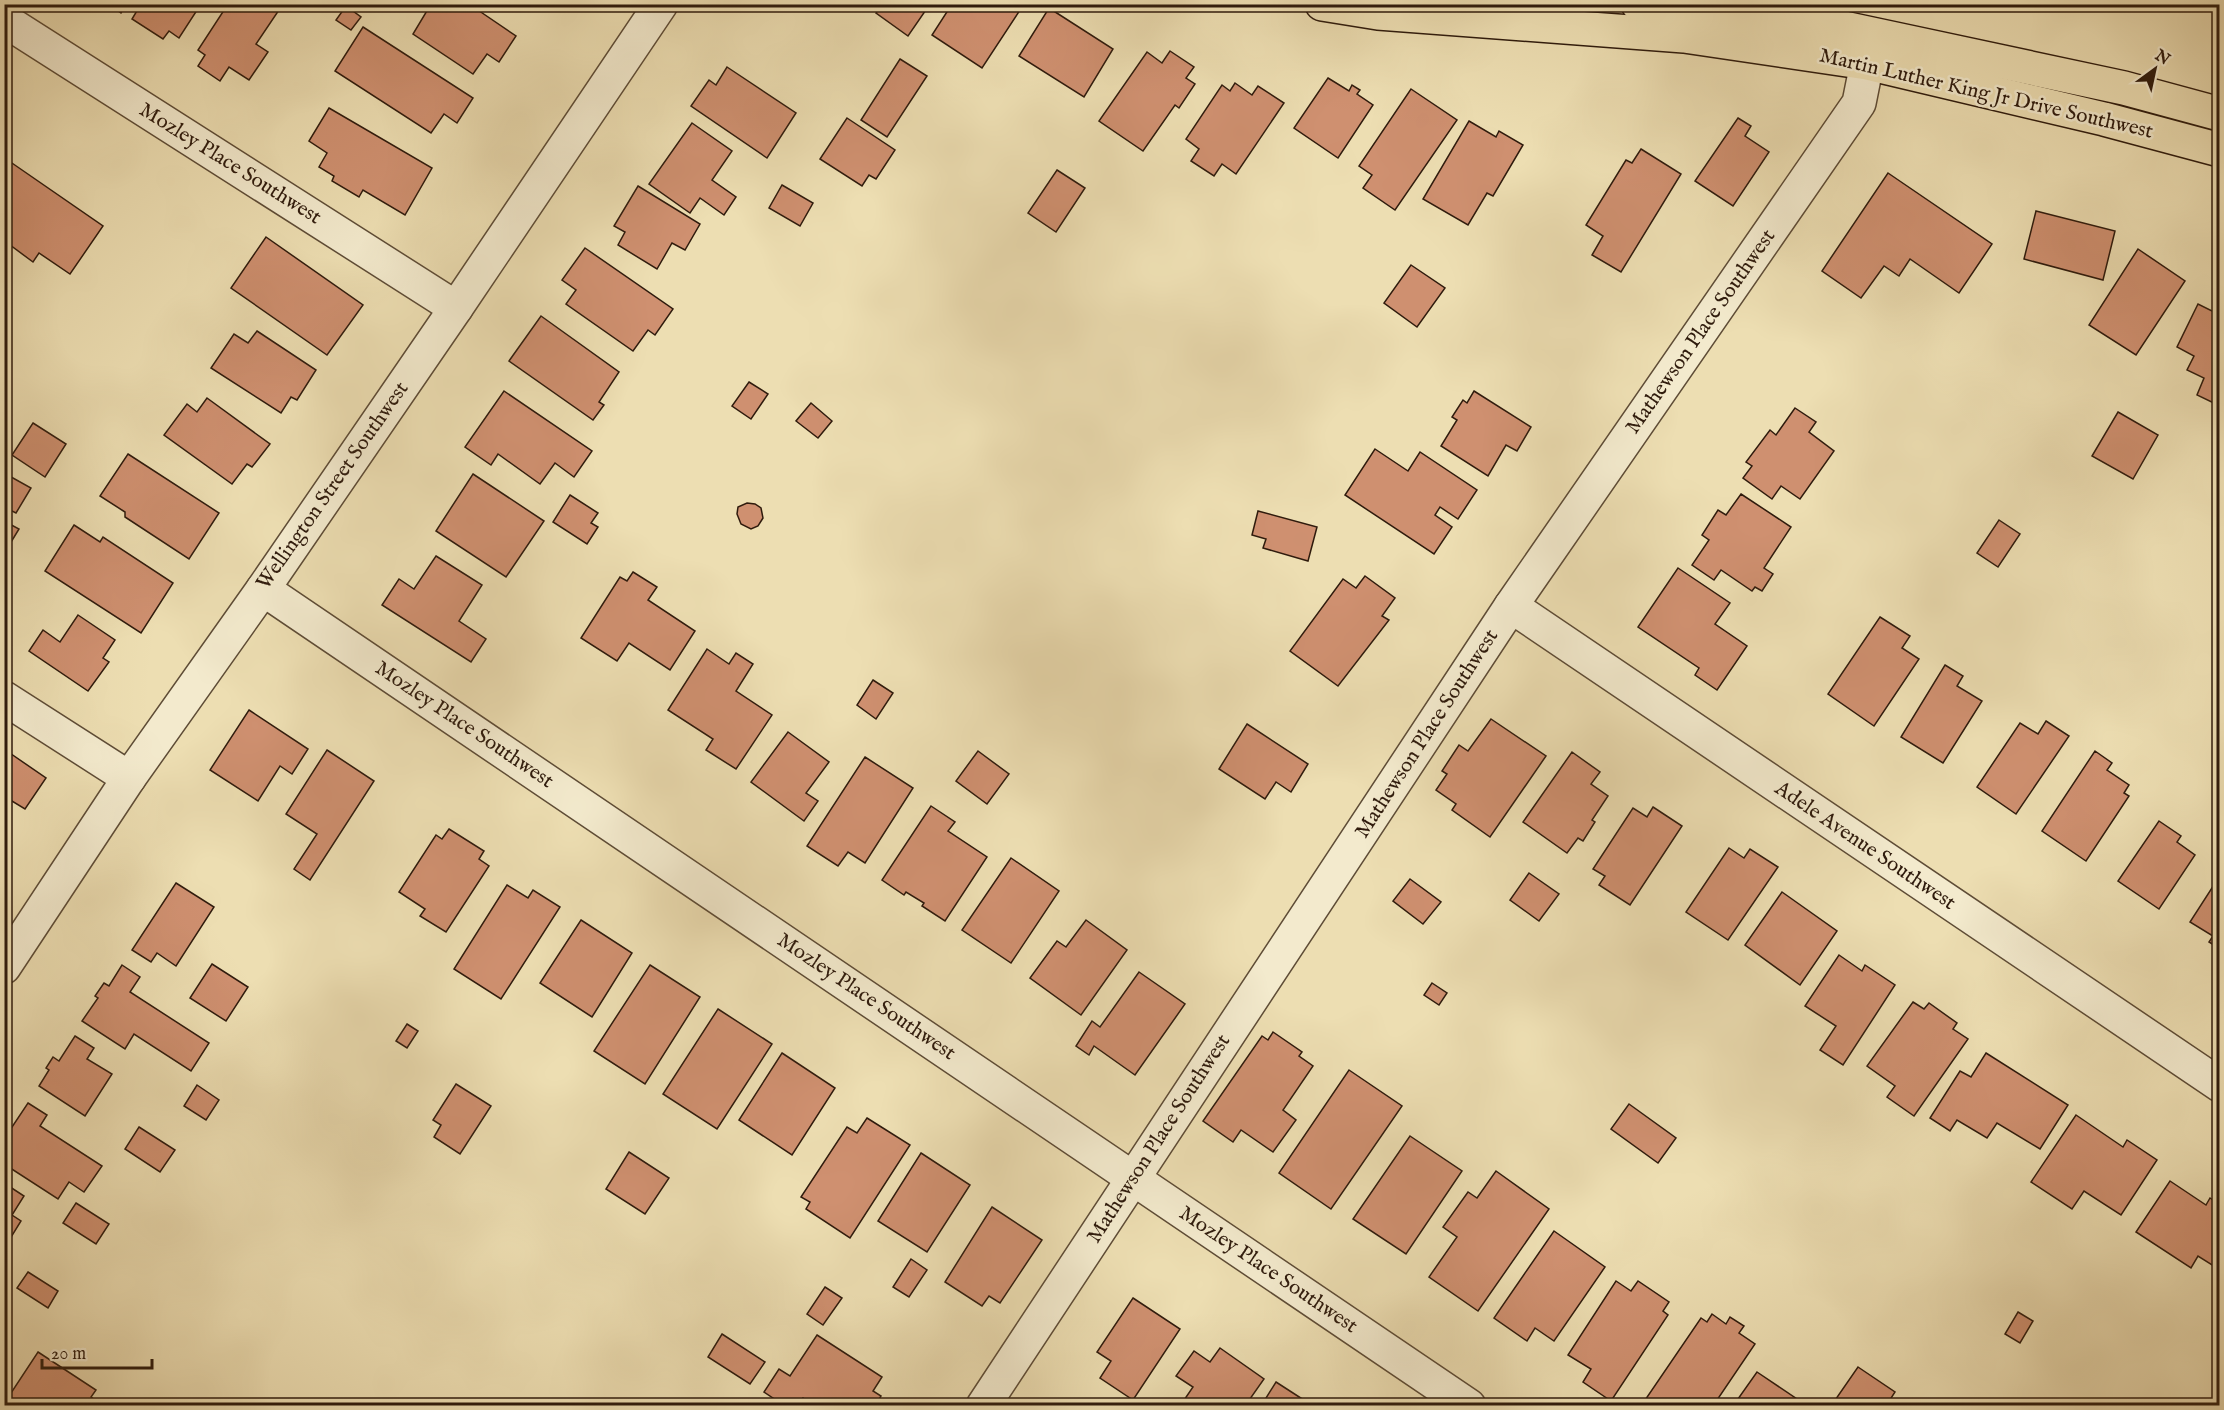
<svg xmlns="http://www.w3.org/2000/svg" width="2224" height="1410" font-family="'IM FELL English',serif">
  <rect width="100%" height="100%" fill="#eddeb2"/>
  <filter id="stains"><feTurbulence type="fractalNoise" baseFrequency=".00333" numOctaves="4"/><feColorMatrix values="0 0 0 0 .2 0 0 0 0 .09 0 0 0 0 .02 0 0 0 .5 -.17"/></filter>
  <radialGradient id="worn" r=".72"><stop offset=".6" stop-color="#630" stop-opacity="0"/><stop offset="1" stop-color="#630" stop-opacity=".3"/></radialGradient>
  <!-- building -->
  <g fill="#cf9070" stroke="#2f1b0d" stroke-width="1.5">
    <path d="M108,4H126L121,13Z"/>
    <path d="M141,4H201L179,38L169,31L163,39L132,19Z"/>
    <path d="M228,4H270L279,10L256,44L268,52L249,80L229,67L220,81L198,66L205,55L198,50Z"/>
    <path d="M469,4L516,36L499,62L487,54L473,74L413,34L431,4Z"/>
    <path d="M882,4H930L908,36L876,13Z"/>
    <path d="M952,4H1024L982,68L932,35Z"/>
    <path d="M346,6L361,17L351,30L336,20Z"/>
    <path d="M1049,8L1113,49L1084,97L1019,56Z"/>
    <path d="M363,27L473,98L457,123L444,114L431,133L335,71Z"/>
    <path d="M1170,51L1194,67L1186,78L1195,84L1179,108L1175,105L1143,151L1099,121L1147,52L1162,63Z"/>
    <path d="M900,59L927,76L887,137L861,120Z"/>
    <path d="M727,67L796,113L767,158L691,106L709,80L716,85Z"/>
    <path d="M1328,78L1349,91L1352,85L1360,90L1357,94L1373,105L1338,158L1294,128Z"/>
    <path d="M1235,83L1252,95L1258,86L1284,103L1236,174L1222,164L1214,176L1191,161L1199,149L1186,139L1222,85L1230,91Z"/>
    <path d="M1411,89L1457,120L1395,210L1363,188L1372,175L1359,166Z"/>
    <path d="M329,108L432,168L405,215L363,190L359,197L332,181L334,176L319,167L327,153L309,141Z"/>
    <path d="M847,118L895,150L876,179L869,175L862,186L820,159Z"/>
    <path d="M1738,118L1751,126L1745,136L1769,152L1733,206L1695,181Z"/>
    <path d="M1469,121L1496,137L1499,131L1523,145L1493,196L1487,193L1468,225L1423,199Z"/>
    <path d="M692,123L732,151L712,180L736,197L724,215L700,198L690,213L649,184Z"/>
    <path d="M1641,149L1681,174L1621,272L1592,255L1603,236L1586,225L1626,160L1632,163Z"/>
    <path d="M9,161L103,226L70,274L39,253L33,262L10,245L4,251V169Z"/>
    <path d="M1057,170L1085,188L1056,232L1028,213Z"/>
    <path d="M1888,173L1992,244L1959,293L1910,259L1899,276L1884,266L1861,298L1822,271Z"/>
    <path d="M782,185L813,203L800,226L769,208Z"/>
    <path d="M638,186L700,224L685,250L672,243L657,269L618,245L625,232L614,226Z"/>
    <path d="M2036,211L2115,231L2103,280L2024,259Z"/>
    <path d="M266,237L363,305L327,355L231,288Z"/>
    <path d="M585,248L673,309L655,335L648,330L633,351L566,304L576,290L562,280Z"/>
    <path d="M2138,249L2185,281L2136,355L2089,325Z"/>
    <path d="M1411,265L1445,288L1417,327L1384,303Z"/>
    <path d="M2220,301V406L2197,395L2204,378L2187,370L2194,356L2177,347L2198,304L2214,312Z"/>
    <path d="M541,316L619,372L599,402L604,405L593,420L509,361Z"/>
    <path d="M257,331L316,370L297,400L291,397L281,413L211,368L234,334L248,343Z"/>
    <path d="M749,382L768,394L751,419L732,406Z"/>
    <path d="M504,391L592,451L574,477L555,463L540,484L498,454L491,465L465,447Z"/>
    <path d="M1474,391L1531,427L1517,451L1506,445L1488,476L1441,446L1457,420L1452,417L1463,400L1467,403Z"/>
    <path d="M207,398L270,444L252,467L247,464L232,484L164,435L187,404L197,412Z"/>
    <path d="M811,403L832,421L818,438L796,421Z"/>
    <path d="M1795,408L1816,422L1809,432L1834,451L1800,499L1781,486L1772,499L1743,478L1752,466L1746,462L1770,430L1776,435Z"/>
    <path d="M2118,412L2158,435L2133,479L2092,456Z"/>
    <path d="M33,423L66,444L45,477L12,455Z"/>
    <path d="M1375,449L1408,471L1420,452L1477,490L1458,519L1440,507L1435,515L1452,527L1434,554L1345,495Z"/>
    <path d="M128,454L219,513L189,559L125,517V512L100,496Z"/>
    <path d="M4,473L31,488L16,513L4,507Z"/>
    <path d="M473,474L544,521L506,577L436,531Z"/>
    <path d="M1741,494L1791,527L1764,568L1773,574L1762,591L1755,587L1752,591L1721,570L1714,580L1692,565L1709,540L1702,535L1718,510L1726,515Z"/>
    <path d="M570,495L598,513L591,523L598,527L587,544L553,522Z"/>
    <path d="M747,503L755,504L761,508L763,518L758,526L751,529L741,524L737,514L738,507Z"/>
    <path d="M1258,511L1317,527L1308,561L1263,548L1266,539L1252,535Z"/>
    <path d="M1999,520L2020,534L1998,567L1977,553Z"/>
    <path d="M4,521L19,529L5,552L4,551Z"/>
    <path d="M74,525L100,542L103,537L173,583L141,633L45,571Z"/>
    <path d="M436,556L482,585L459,621L486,639L471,662L382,605L399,579L414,589Z"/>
    <path d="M1678,568L1730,603L1715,624L1747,646L1717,690L1695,675L1699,668L1638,627Z"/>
    <path d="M633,572L657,587L648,600L695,631L670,670L629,643L617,661L581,638L620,577L627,581Z"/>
    <path d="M1365,576L1395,598L1382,616L1389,620L1338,686L1290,651L1343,579L1356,588Z"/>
    <path d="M78,615L115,640L103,658L109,662L88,691L29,651L43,630L60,642Z"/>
    <path d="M1880,617L1910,636L1902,648L1919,659L1874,726L1828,694Z"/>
    <path d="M707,649L729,664L736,653L753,664L736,691L772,715L736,769L706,750L713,739L668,710Z"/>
    <path d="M1945,665L1963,676L1957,686L1982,701L1943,763L1901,737Z"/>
    <path d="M873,680L893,693L876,719L857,705Z"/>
    <path d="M249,710L308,749L292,774L280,766L258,801L210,770Z"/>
    <path d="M1491,719L1546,756L1490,837L1452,810L1456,804L1436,790L1447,774L1442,771L1459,745L1468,751Z"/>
    <path d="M2046,721L2069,736L2016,814L1977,787L2020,723L2038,734Z"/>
    <path d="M1247,724L1308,764L1291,792L1276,782L1265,799L1219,769Z"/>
    <path d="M788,732L829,762L806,793L818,801L804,821L751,782Z"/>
    <path d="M4,749L46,778L25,809L12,801L4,812Z"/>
    <path d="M327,750L374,781L310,880L294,869L317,834L286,814Z"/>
    <path d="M978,751L1009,774L987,804L956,781Z"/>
    <path d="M2095,751L2112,763L2107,770L2129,785L2124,793L2129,796L2086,861L2042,831Z"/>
    <path d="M1572,752L1600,772L1591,784L1608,796L1592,820L1595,822L1583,841L1578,838L1567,853L1523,822Z"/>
    <path d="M865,757L913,788L865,863L848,852L838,866L807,846Z"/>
    <path d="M931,806L955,822L948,831L987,857L945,921L922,906L924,903L906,892L904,895L882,880Z"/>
    <path d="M1653,807L1682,826L1630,905L1599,885L1605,876L1593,869L1633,808L1647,817Z"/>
    <path d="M2159,821L2181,836L2177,842L2195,855L2159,909L2118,881Z"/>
    <path d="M449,829L484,851L479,859L489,866L446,932L420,916L425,909L399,892L436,835L442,839Z"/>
    <path d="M1729,848L1744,858L1750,849L1778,867L1728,940L1686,912Z"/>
    <path d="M1011,858L1059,891L1011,963L962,930Z"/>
    <path d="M1529,873L1559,894L1539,921L1510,900Z"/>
    <path d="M2219,877H2220V949L2209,942L2213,936L2190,922Z"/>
    <path d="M1410,879L1441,902L1423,924L1393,901Z"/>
    <path d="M176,883L214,907L176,966L157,953L151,962L132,950Z"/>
    <path d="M507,885L528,898L533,890L560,907L501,999L454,969Z"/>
    <path d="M1782,892L1837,931L1800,985L1745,945Z"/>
    <path d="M581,920L632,953L592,1017L540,983Z"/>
    <path d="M1086,920L1127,950L1081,1015L1030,978L1057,941L1066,947Z"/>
    <path d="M1839,955L1862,971L1865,965L1895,985L1843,1065L1820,1050L1836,1026L1805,1006Z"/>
    <path d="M212,964L248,987L226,1021L190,998Z"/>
    <path d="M122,965L140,977L130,992L209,1043L191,1071L134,1034L125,1049L82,1021L98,998L95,996L104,983L109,986Z"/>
    <path d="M650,965L700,997L645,1084L594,1051Z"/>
    <path d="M1139,972L1185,1004L1135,1075L1094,1046L1089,1055L1076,1046L1092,1021L1100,1027Z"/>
    <path d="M1432,983L1447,993L1439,1005L1424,995Z"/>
    <path d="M1913,1002L1924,1009L1929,1003L1957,1023L1953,1029L1968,1039L1914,1116L1887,1097L1895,1086L1867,1066Z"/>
    <path d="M718,1009L772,1044L717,1129L663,1094Z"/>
    <path d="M407,1024L418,1031L407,1048L396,1041Z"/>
    <path d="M1273,1032L1302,1052L1299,1056L1313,1066L1283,1110L1296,1120L1273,1152L1241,1130L1233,1142L1203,1121L1262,1036L1268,1040Z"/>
    <path d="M75,1036L94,1048L87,1059L112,1074L85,1116L39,1086L49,1070L46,1068L53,1057L59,1061Z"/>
    <path d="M782,1053L835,1088L792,1155L739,1120Z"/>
    <path d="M1986,1053L2068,1105L2040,1149L1997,1123L1987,1138L1957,1120L1950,1131L1930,1118L1960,1071L1971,1077Z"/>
    <path d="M1349,1070L1402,1106L1331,1209L1279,1173Z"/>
    <path d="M456,1084L491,1106L460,1154L434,1137L441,1125L433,1120Z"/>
    <path d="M197,1085L219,1100L206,1120L184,1106Z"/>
    <path d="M28,1103L47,1115L40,1126L102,1166L84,1192L69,1182L58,1199L4,1164V1139Z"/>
    <path d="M1629,1104L1676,1138L1658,1163L1611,1129Z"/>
    <path d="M2076,1115L2123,1147L2127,1140L2157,1160L2121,1215L2084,1191L2072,1209L2031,1182Z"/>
    <path d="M867,1118L910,1145L850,1238L806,1209L810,1202L801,1197L847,1127L857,1133Z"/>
    <path d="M139,1127L175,1150L160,1172L125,1149Z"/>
    <path d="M1410,1136L1462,1171L1406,1254L1353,1219Z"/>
    <path d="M629,1152L669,1178L645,1214L606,1189Z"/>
    <path d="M921,1153L970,1185L927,1252L878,1221Z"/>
    <path d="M1496,1171L1549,1209L1478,1311L1429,1277L1457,1237L1443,1227L1468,1192L1477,1198Z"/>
    <path d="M2170,1181L2206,1205L2210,1198L2220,1205V1270L2198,1256L2191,1268L2136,1232Z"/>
    <path d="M4,1183L24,1196L12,1215L21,1221L5,1247Z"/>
    <path d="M76,1203L109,1224L96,1244L63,1223Z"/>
    <path d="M992,1207L1042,1240L1000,1303L989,1296L982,1306L945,1282Z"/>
    <path d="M1554,1231L1605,1267L1554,1341L1535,1328L1527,1341L1494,1318Z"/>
    <path d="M911,1259L927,1270L909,1297L893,1287Z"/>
    <path d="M28,1272L58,1291L48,1308L17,1288Z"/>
    <path d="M1616,1281L1631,1291L1638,1281L1669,1302L1663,1311L1668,1315L1611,1401L1583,1382L1591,1369L1568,1355Z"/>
    <path d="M825,1287L842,1298L823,1325L807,1314Z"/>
    <path d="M1133,1298L1180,1329L1133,1400L1100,1378L1111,1361L1097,1352Z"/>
    <path d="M2018,1312L2033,1321L2020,1343L2005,1334Z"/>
    <path d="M1712,1314L1726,1324L1730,1317L1744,1326L1739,1333L1755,1344L1713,1406H1641L1701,1318L1707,1322Z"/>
    <path d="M722,1334L765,1362L750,1384L708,1357Z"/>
    <path d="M817,1335L882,1377L873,1391L881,1396L875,1406H815L803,1398L798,1406H785L764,1392L779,1369L790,1376Z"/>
    <path d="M1220,1348L1264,1379L1245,1406H1180L1193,1387L1176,1376L1194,1351L1210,1362Z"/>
    <path d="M38,1352L96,1390L91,1397L104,1406H24L9,1396Z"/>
    <path d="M1858,1367L1895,1392L1886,1406H1831Z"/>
    <path d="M1757,1372L1797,1399L1792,1406H1733Z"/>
    <path d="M1276,1382L1307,1402L1304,1406H1261Z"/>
  </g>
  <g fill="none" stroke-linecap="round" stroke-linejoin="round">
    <!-- minor casing -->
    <g stroke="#5e4c36" stroke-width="36">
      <g id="minor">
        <path d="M4,20L456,308"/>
        <path d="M263,589L1469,1406"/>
        <path d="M1511,606L2220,1085"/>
        <path d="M4,698L129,778"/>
        <path d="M4,967L129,778L263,589L456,308L661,4"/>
        <path d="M983,1406L1511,606L1859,103L1867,63"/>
      </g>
    </g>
    <!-- major casing -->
    <g stroke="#2f1b0d" stroke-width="36">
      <g id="major">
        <path d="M1322,4L1378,13L1684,36L1867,63L2104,119L2220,150"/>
        <path d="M1638,4L1839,27L2124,88L2220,114"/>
      </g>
    </g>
    <!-- minor -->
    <use href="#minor" stroke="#f3eacd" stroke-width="33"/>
    <!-- major -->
    <use href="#major" stroke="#eddeb2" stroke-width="33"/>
  </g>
  <g text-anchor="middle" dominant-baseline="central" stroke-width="5" stroke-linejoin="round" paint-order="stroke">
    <!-- street labels -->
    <g font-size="21" fill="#2f1b0d" stroke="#f3eacd">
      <text transform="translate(1986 94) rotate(13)">Martin Luther King Jr Drive Southwest</text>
      <text transform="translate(230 164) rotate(32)">Mozley Place Southwest</text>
      <text transform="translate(1701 332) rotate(-55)">Mathewson Place Southwest</text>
      <text transform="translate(333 486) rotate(-55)">Wellington Street Southwest</text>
      <text transform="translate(464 725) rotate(34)">Mozley Place Southwest</text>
      <text transform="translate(1427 734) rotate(-57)">Mathewson Place Southwest</text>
      <text transform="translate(1865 846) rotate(34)">Adele Avenue Southwest</text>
      <text transform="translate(866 997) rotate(34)">Mozley Place Southwest</text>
      <text transform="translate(1159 1139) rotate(-57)">Mathewson Place Southwest</text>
      <text transform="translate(1268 1270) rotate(34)">Mozley Place Southwest</text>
    </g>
  </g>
  <!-- margin -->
  <rect width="2224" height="1410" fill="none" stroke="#eddeb2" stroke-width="24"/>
  <rect x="6" y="6" width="2212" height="1398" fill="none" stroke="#2f1b0d" stroke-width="3"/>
  <rect x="12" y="12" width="2200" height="1386" fill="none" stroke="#2f1b0d" stroke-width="1.5"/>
  <!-- north arrow -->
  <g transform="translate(2155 69) rotate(33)" stroke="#f3eacd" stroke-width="4.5" paint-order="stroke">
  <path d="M0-4.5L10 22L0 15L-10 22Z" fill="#2f1b0d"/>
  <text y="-9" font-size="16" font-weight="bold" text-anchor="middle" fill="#2f1b0d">N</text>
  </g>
  <!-- scale -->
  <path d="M42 1359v9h110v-9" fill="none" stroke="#2f1b0d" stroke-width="3"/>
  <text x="51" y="1359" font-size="18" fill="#2f1b0d" stroke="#f3eacd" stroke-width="4.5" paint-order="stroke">20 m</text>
  <rect width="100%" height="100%" filter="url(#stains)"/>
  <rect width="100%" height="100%" fill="url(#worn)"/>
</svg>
